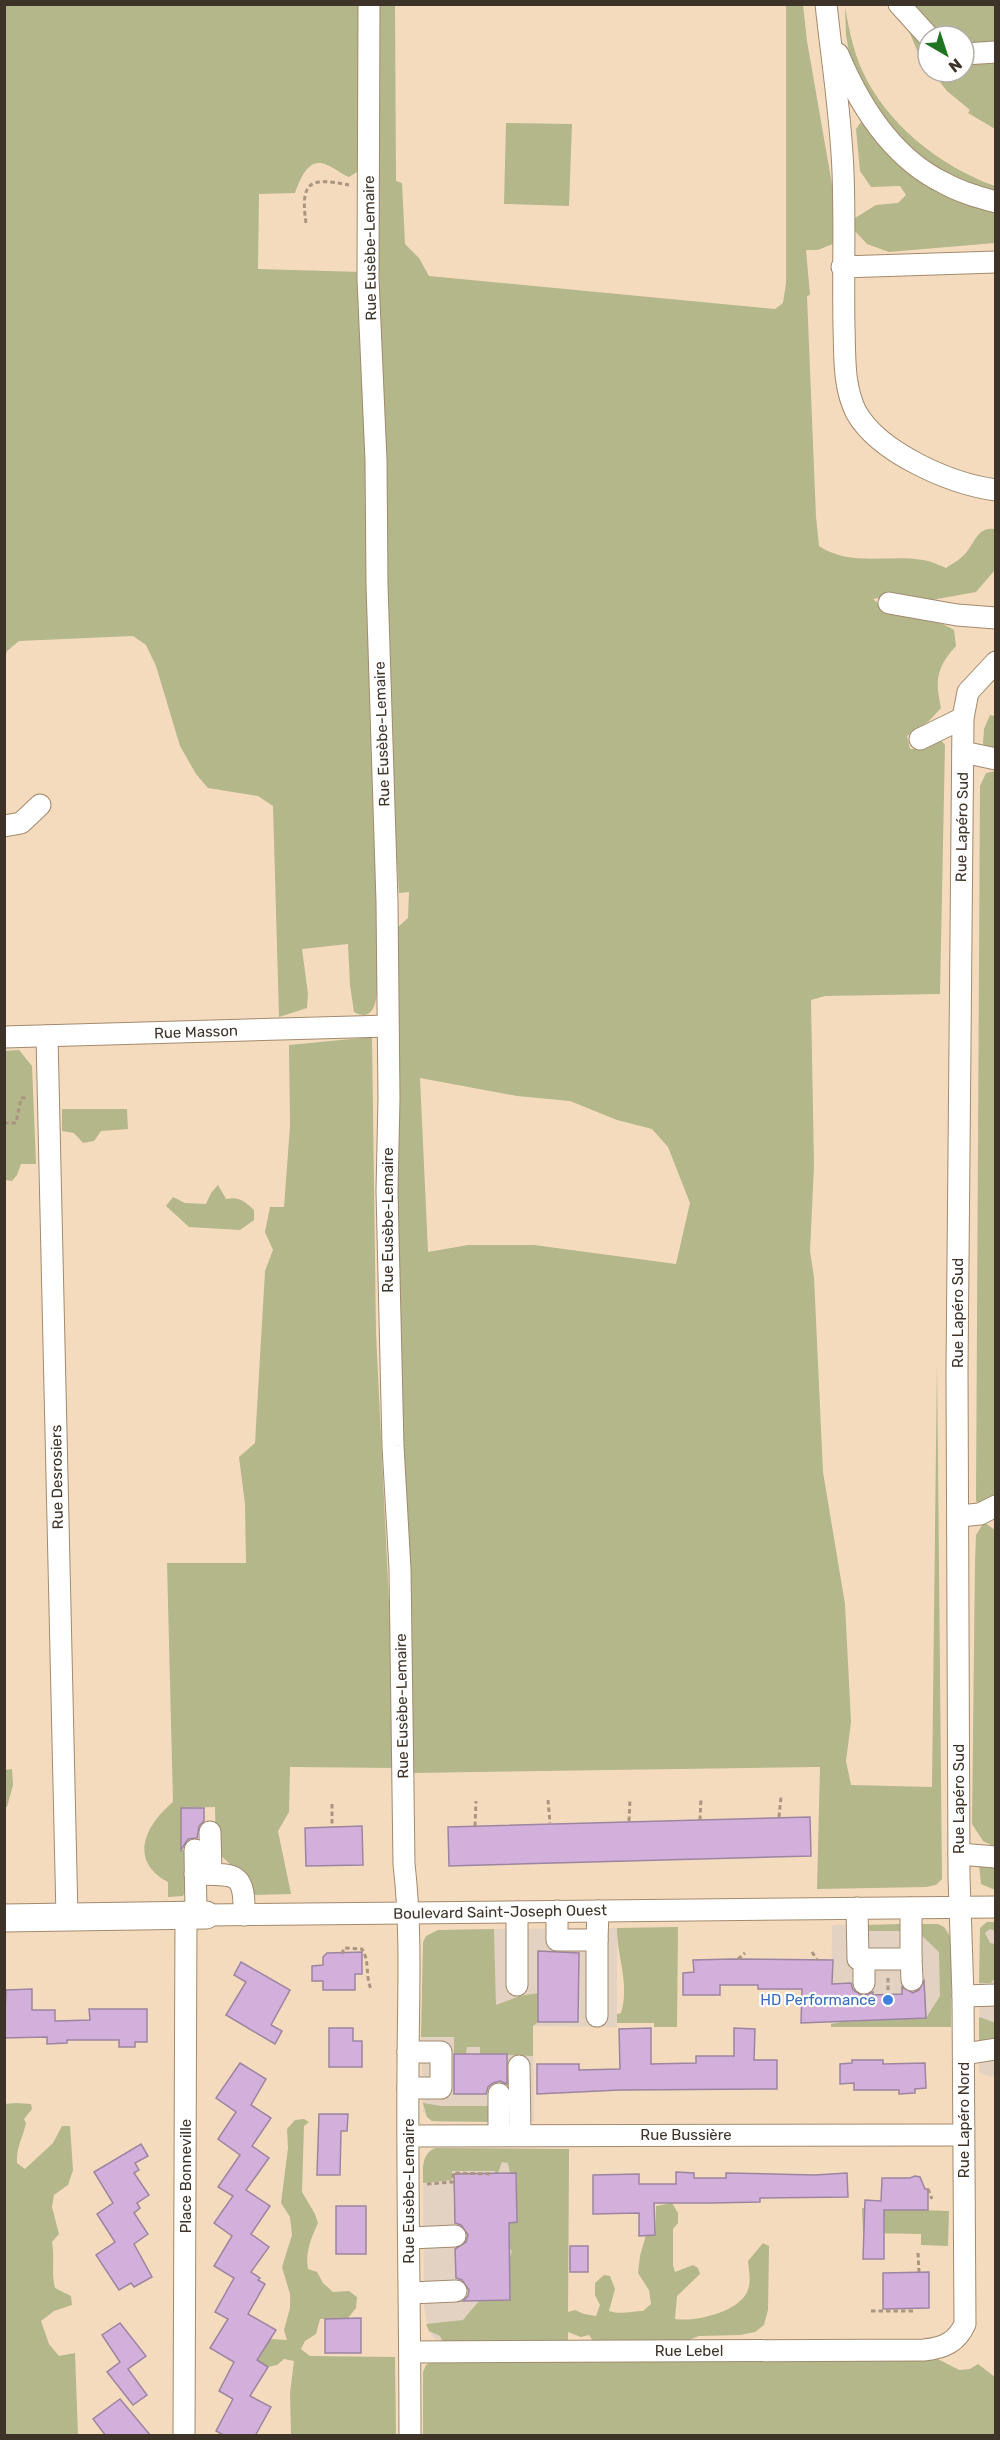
<svg xmlns="http://www.w3.org/2000/svg" width="1000" height="2440" font-family="Rubik,sans-serif">
  <rect width="100%" height="100%" fill="#f5dbbd"/>
  <!-- commercial -->
  <g fill="#e3d2c1">
    <path d="M995,1922V2076H988L979,2073L980,1928L983,1924Z"/>
    <path d="M931,1924L944,1927L949,1932L951,2027H831L832,1925Z"/>
    <path d="M617,1928V2027L533,2026L534,2121L442,2122L432,2121L427,2117L423,2111L421,2037L497,2036L494,1929Z"/>
    <path d="M436,2148L569,2149L568,2344H443L435,2339L429,2331L424,2307L423,2165L429,2150Z"/>
  </g>
  <!-- green -->
  <g fill="#b3b78a" fill-rule="evenodd">
    <path d="M4,5H362L360,170L349,177C341,174 335,168 327,165C308,156 300,180 295,193L259,194L258,269L362,272L379,915C378,926 376,938 376,949C376,963 386,1030 354,1012L350,985L348,944L302,949L308,994L307,1008L279,1017L273,806L258,796L208,788L196,774L180,746L156,666L146,645L133,636L19,641L7,651L5,658Z"/>
    <path d="M375,5H395L396,181L402,183L405,244L419,258L429,276L775,309L783,303L786,283V5H803L807,41L837,213L835,243L818,250H806L810,295L807,296L816,517L819,546C850,567 889,554 923,560C931,561 939,565 946,568C951,564 958,561 963,556C975,545 976,526 995,529V570L976,592L915,603L883,597L873,599C893,618 929,614 954,630L956,646C936,668 935,680 941,708L929,721L907,736L910,749H922L939,738L945,745L940,994L825,996L811,1000L814,1166L810,1251L814,1277L823,1472L845,1604L851,1722L846,1761L851,1785L932,1787L937,1362L942,1879L936,1885L926,1887L817,1889L820,1767L412,1773L397,1268L398,927L408,918L409,892L399,893L385,661ZM420,1078L517,1096L570,1101L617,1120L652,1129L668,1147L690,1203L676,1264L534,1245H468L428,1252Z"/>
    <path d="M906,5H995V42L964,49V36H934Z"/>
    <path d="M845,7C849,29 853,50 862,70C886,124 941,167 995,186V196L942,177L891,135L851,64L846,35Z"/>
    <path d="M906,24L928,43V67L919,55Z"/>
    <path d="M964,58H995V129L968,113L970,110L947,91L932,72H964Z"/>
    <path d="M864,118L995,208V243L889,252L867,244L854,230L855,218L876,205L898,203L906,195L900,186L871,187L860,171L856,129Z"/>
    <path d="M506,123L572,124L569,206L504,204Z"/>
    <path d="M990,715L995,716V751H988L983,744L984,729Z"/>
    <path d="M995,771L996,1499L981,1507L976,1501L980,786L986,773Z"/>
    <path d="M372,1037L376,1333L397,1768L290,1767L289,1812L278,1831L291,1894L254,1895L250,1883L216,1851L215,1807L181,1808V1850H192L185,1892L183,1896L168,1897V1882C128,1861 145,1825 173,1802L167,1563H246L245,1504L239,1457L255,1443L265,1271L273,1250L265,1232L270,1207H284L290,1126L289,1045Z"/>
    <path d="M19,1050L32,1066L36,1164H21L17,1175L12,1181L5,1180V1051Z"/>
    <path d="M62,1109H127L128,1129L101,1131L94,1141L83,1143L74,1133L62,1131Z"/>
    <path d="M218,1185L226,1199C238,1196 245,1201 254,1210V1220L240,1230L189,1227L166,1206L173,1197L185,1203L206,1204L211,1193Z"/>
    <path d="M984,1522L996,1531L995,1847L983,1841L972,1824L975,1563L976,1535Z"/>
    <path d="M12,1769L13,1785L7,1807H5V1770Z"/>
    <path d="M979,1864L995,1866V1890L981,1884Z"/>
    <path d="M987,1922H995V1931L990,1929L985,1933L990,1943L995,1944V1978L991,1983H979L980,1928Z"/>
    <path d="M901,1924V1931H865V1925Z"/>
    <path d="M919,1924H938L944,1927L952,1940L951,2027H831V2024L842,2022L926,2018L940,1996L939,1952L919,1933Z"/>
    <path d="M678,1927L677,2027H654V2023H617V2014L621,2013C630,1985 617,1957 617,1928Z"/>
    <path d="M494,1929L496,2005L520,1996L538,1993V2022L533,2026V2056L480,2054V2047H467L466,2054H454V2037H421L423,1942L426,1936L438,1930Z"/>
    <path d="M979,2017L996,2023L995,2038L985,2045L979,2044Z"/>
    <path d="M16,2103L31,2104L32,2109L24,2119L26,2123C23,2137 16,2148 17,2163L25,2169L53,2143L62,2126H70L73,2170L68,2185L54,2195L52,2207L59,2234L52,2242C55,2258 51,2274 55,2288L71,2296L72,2305L54,2311L41,2321L49,2344L59,2356L75,2353L78,2435H5L4,2104Z"/>
    <path d="M423,2103L441,2106H494L491,2122L432,2121L427,2117Z"/>
    <path d="M304,2119L309,2122L304,2126L302,2192L315,2214L318,2223C311,2239 305,2252 308,2269L317,2272L323,2283L333,2292L349,2291L357,2297L356,2308L348,2318L320,2319L316,2334L305,2341L301,2349L310,2356L395,2357L396,2435H291L290,2393L294,2361L284,2359L277,2365L268,2367L247,2354L270,2339L287,2340L284,2330L290,2308V2294L282,2267L292,2235L290,2217L281,2203L288,2148L287,2129L295,2120Z"/>
    <path d="M436,2148L569,2149L568,2312L575,2310L584,2314L596,2316L600,2305L595,2295V2283L604,2275L610,2276L615,2289L609,2311C621,2315 631,2311 643,2311L651,2304L649,2290L638,2273L640,2256L646,2235H655L656,2206L672,2203L678,2213V2223L673,2229V2265L675,2272L693,2265L698,2268L700,2274L677,2296L675,2319C694,2322 735,2313 746,2294C752,2284 749,2272 748,2261L763,2243L769,2246L768,2310L764,2325L755,2332L740,2335L699,2336L681,2343L595,2344L589,2335L581,2337L568,2332V2344H448L442,2340L440,2336L429,2331L426,2324L463,2320L479,2301L510,2300L509,2260L512,2251L509,2248V2223L517,2222L516,2173H510L508,2163L502,2162L498,2173H495V2171H452V2180L423,2183C423,2169 421,2153 436,2148Z"/>
    <path d="M862,2208L949,2211L948,2246L921,2245V2234L863,2233Z"/>
    <path d="M936,2358L959,2370L970,2369L978,2364L995,2377V2435H423V2372L426,2365L435,2360L851,2361Z"/>
  </g>
  <!-- building -->
  <g fill="#d3afdb" stroke="#9c85a1" stroke-width="1.5">
    <path d="M181,1808H204V1821L199,1826L197,1838L188,1839L181,1850Z"/>
    <path d="M810,1817L811,1856L449,1866L448,1827Z"/>
    <path d="M362,1826L363,1865L306,1866L305,1828Z"/>
    <path d="M538,1951L579,1953L578,2022H538Z"/>
    <path d="M362,1952V1974H355V1990H323V1981H312V1966L323,1965V1957L327,1953Z"/>
    <path d="M733,1959L833,1960L832,1984L851,1983L853,1990L863,1996L873,1992V1995L902,1994V1987L913,1993L919,1990L924,1981L926,2018L801,2023L802,1989H758V1985H720V1995H683V1973L694,1972L693,1960Z"/>
    <path d="M241,1962L290,1990L271,2025L282,2031L275,2044L226,2015L246,1982L234,1975Z"/>
    <path d="M32,1989V2010H55V2021L90,2020L89,2009H147V2042H135V2047H119V2040H67V2043L47,2044V2037L4,2038L6,1990Z"/>
    <path d="M329,2028H353V2041H362V2067H329Z"/>
    <path d="M651,2028V2064L696,2063V2056H734V2028L755,2029L754,2060H777V2089L620,2090L537,2094V2064H579V2070L620,2069L619,2029Z"/>
    <path d="M454,2054H507V2084L500,2081L493,2083L488,2087L486,2094H454Z"/>
    <path d="M852,2060H883V2064L925,2063L926,2088L915,2089V2093L899,2094V2090H854V2083L840,2084V2064L852,2063Z"/>
    <path d="M240,2063L266,2079L251,2105L271,2118L252,2146L269,2158L246,2190L270,2206L251,2234L269,2247L251,2272L260,2278L258,2280L265,2284L248,2314L276,2330L257,2360L268,2367L250,2396L271,2407L255,2436H225L216,2431L233,2399L219,2391L234,2362L210,2348L228,2319L215,2312L234,2278L214,2266L232,2236L214,2223L233,2196L218,2187L240,2155L218,2139L236,2112L216,2098Z"/>
    <path d="M319,2114H348L347,2131H341L340,2175H317Z"/>
    <path d="M141,2144L148,2156L135,2163L139,2170L134,2173L149,2195L137,2203L140,2208L134,2213L148,2234L134,2244L152,2277L134,2287L131,2283L119,2290L96,2255L115,2242L97,2214L113,2203L94,2172Z"/>
    <path d="M676,2172L694,2173V2178H726V2173L815,2175L847,2173L848,2197L760,2198V2202L711,2203H654L655,2235L639,2236V2213L593,2214V2175L639,2174V2184H676Z"/>
    <path d="M516,2173L517,2222L509,2223L510,2300L463,2301L468,2296L469,2290L462,2280L456,2278L455,2249L466,2242L468,2235L461,2225L455,2223L454,2174Z"/>
    <path d="M915,2176L920,2177L925,2189H928V2210H884V2259H863L865,2200L881,2201L882,2178H910Z"/>
    <rect x="336" y="2206" width="30" height="48"/>
    <rect x="570" y="2246" width="18" height="26"/>
    <path d="M929,2272V2308L883,2309V2273Z"/>
    <path d="M361,2318V2353H325V2319Z"/>
    <path d="M120,2323L146,2356L128,2369L147,2395L133,2405L107,2372L120,2362L102,2335Z"/>
    <path d="M120,2399L151,2436H106L93,2419Z"/>
  </g>
  <g fill="none" stroke-linecap="round" stroke-linejoin="round">
    <!-- minor casing -->
    <g stroke="#a28a6e" stroke-width="23">
      <g id="minor">
        <path d="M369,4L368,279L376,460L377,584L387,902L389,1098L387,1191L393,1446L400,1569L404,1864C412,1933 408,2002 408,2072C407,2193 410,2314 410,2436"/>
        <path d="M826,4C832,60 841,116 843,172C845,224 843,276 844,327C845,355 843,386 856,412C879,453 951,484 996,490"/>
        <path d="M899,4L928,36"/>
        <path d="M838,54C859,104 892,158 944,183C960,192 978,197 996,202"/>
        <path d="M964,54L996,52"/>
        <path d="M842,267L996,262"/>
        <path d="M889,603L957,615L996,618"/>
        <path d="M920,739L963,718"/>
        <path d="M963,752L996,759"/>
        <path d="M4,826L21,823L40,805"/>
        <path d="M47,1036L67,1917"/>
        <path d="M4,1037L388,1026"/>
        <path d="M959,1516L980,1514L996,1506"/>
        <path d="M210,1832L211,1874"/>
        <path d="M195,1850L196,1915"/>
        <path d="M959,1854L996,1857"/>
        <path d="M195,1874C235,1875 245,1870 244,1915"/>
        <path d="M857,1908L858,1959H911V1908"/>
        <path d="M557,1911V1940H597L598,1911"/>
        <path d="M206,1915L996,1907"/>
        <path d="M864,1959V1983"/>
        <path d="M911,1959L912,1980"/>
        <path d="M517,1985V1912"/>
        <path d="M963,1996L996,1995"/>
        <path d="M597,2016V1940"/>
        <path d="M408,2052H441V2088H408"/>
        <path d="M964,2054L996,2049"/>
        <path d="M519,2066L520,2135"/>
        <path d="M499,2094V2135"/>
        <path d="M409,2136L963,2135"/>
        <path d="M410,2238L455,2236"/>
        <path d="M410,2293L456,2291"/>
        <path d="M410,2352L924,2350C944,2348 957,2342 965,2324L963,1996L959,1876L957,1370L963,718L968,692L996,662"/>
        <path d="M184,2436L186,1916"/>
      </g>
    </g>
    <!-- major casing -->
    <g stroke="#a28a6e" stroke-width="29">
      <path id="major" d="M4,1918L206,1915"/>
    </g>
    <!-- path -->
    <g stroke="#aa9680" stroke-width="3" stroke-dasharray="4.5 3" stroke-linecap="butt">
      <path d="M306,223C300,181 310,177 349,185"/>
      <path d="M4,1123H16L21,1098H28"/>
      <path d="M548,1800L550,1823"/>
      <path d="M332,1804V1827"/>
      <path d="M779,1817L781,1797"/>
      <path d="M700,1820L701,1798"/>
      <path d="M629,1821L630,1799"/>
      <path d="M475,1826L476,1801"/>
      <path d="M812,1952L817,1960"/>
      <path d="M342,1954L344,1948L362,1949C370,1961 365,1976 371,1989"/>
      <path d="M738,1959L745,1953"/>
      <path d="M888,1978V1994"/>
      <path d="M427,2184L453,2182V2173L491,2174"/>
      <path d="M928,2189L932,2199"/>
      <path d="M918,2253L919,2272"/>
      <path d="M871,2311H913V2308"/>
    </g>
    <!-- minor -->
    <use href="#minor" stroke="#fff" stroke-width="21"/>
    <!-- major -->
    <use href="#major" stroke="#fff" stroke-width="27"/>
  </g>
  <!-- markers -->
  <circle fill="#3f7fe0" stroke="#fff" stroke-width="2" cx="888" cy="2000" r="6"/>
  <g text-anchor="middle" dominant-baseline="central" stroke-width="4.5" stroke-linejoin="round" paint-order="stroke">
    <!-- street labels -->
    <g font-size="15" fill="#3e3328" stroke="#fff">
      <text transform="translate(370 248) rotate(-91)">Rue Eusèbe-Lemaire</text>
      <text transform="translate(382 734) rotate(-92)">Rue Eusèbe-Lemaire</text>
      <text transform="translate(962 827) rotate(-89)">Rue Lapéro Sud</text>
      <text transform="translate(196 1032) rotate(-2)">Rue Masson</text>
      <text transform="translate(388 1220) rotate(-90)">Rue Eusèbe-Lemaire</text>
      <text transform="translate(958 1313) rotate(-90)">Rue Lapéro Sud</text>
      <text transform="translate(57 1477) rotate(-91)">Rue Desrosiers</text>
      <text transform="translate(402 1706) rotate(-91)">Rue Eusèbe-Lemaire</text>
      <text transform="translate(959 1799) rotate(-90)">Rue Lapéro Sud</text>
      <text transform="translate(500 1912) rotate(-1)">Boulevard Saint-Joseph Ouest</text>
      <text transform="translate(964 2120) rotate(-90)">Rue Lapéro Nord</text>
      <text x="686" y="2135">Rue Bussière</text>
      <text transform="translate(186 2176) rotate(-90)">Place Bonneville</text>
      <text transform="translate(409 2191) rotate(-90)">Rue Eusèbe-Lemaire</text>
      <text x="689" y="2351">Rue Lebel</text>
    </g>
    <!-- shop labels -->
    <g font-size="15" fill="#366cbe" stroke="#fff" text-anchor="end">
      <text x="876" y="2000">HD Performance</text>
    </g>
  </g>
  <!-- border -->
  <rect width="1000" height="2440" fill="none" stroke="#3e3328" stroke-width="12"/>
  <!-- north arrow -->
  <g transform="translate(946 54) rotate(141)"><circle r="28" fill="#ffffff" stroke="#b2ada9" stroke-width="1.5"/>
  <path d="M0-4.5L10 22L0 15L-10 22Z" fill="#1e7420"/>
  <text y="-9" font-size="16" font-weight="bold" text-anchor="middle" fill="#3e3328">N</text>
  </g>
</svg>
